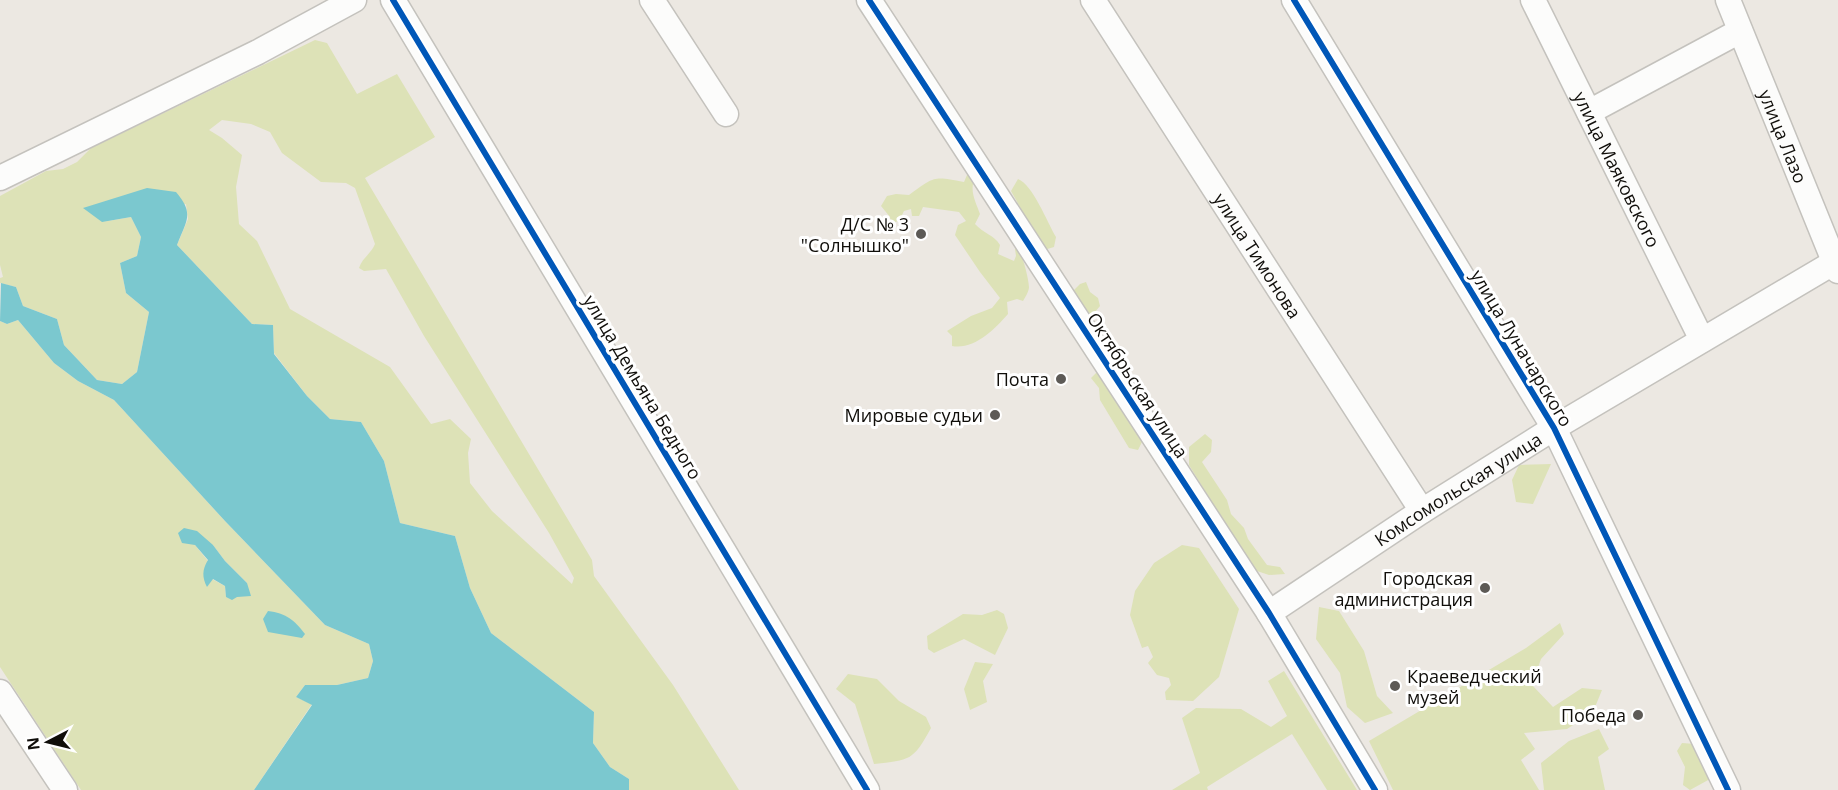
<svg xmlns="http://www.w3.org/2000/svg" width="1838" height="790" font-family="'Open Sans',sans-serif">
  <rect width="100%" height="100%" fill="#ece8e2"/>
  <!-- green -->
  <g fill="#dde2b7" fill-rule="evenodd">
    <path d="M315,40L327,43L357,94L397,74L435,137L365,178L592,560L594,576L673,685L739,790H629V779L610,767L593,743L594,712L491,633L470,588L455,536L400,523L384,461L361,422L330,419L307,396L274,353L273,325L252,324L177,245L188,219L186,204L102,222L131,217L141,237L137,256L120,263L126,293L149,312L137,372L122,384L97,380L64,345L57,319L23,306L16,287L0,283V278L3,277L0,265V196L46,171L63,169L77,162L91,148ZM222,120L251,124L270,132L282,153L321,182L346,183L355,188L375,244C371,254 362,258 359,268L364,271L386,269L424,336L549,533L574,578L572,584L492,511L470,483L468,453L471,439L450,419L431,424L390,367L290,309L257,241L239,224L236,187L242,155L222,138L209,130Z"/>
    <path d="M971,171L976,177C968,189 976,202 980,214L975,224C983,233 994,235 1000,245L998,254L1014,261L1016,256L1015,249H1022L1025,253L1022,258C1025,264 1029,282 1029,287C1029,291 1025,298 1023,301L1017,299L1007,302L1008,314C994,330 974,350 952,346V336L947,331L971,316L992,308L1000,298L980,272L955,235L958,225L966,221L959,212L923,207L919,216H912L911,209L904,211L899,221L891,223L890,217L881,206L887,196L896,194L909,195C935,176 933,176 964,182L967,175Z"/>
    <path d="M1018,179C1033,185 1047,222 1056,237L1054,247L1044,250L1011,191Z"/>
    <path d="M1086,282L1090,292L1098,298L1100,306L1089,319L1074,290L1080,284Z"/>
    <path d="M18,320L54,363L78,381L114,400L225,521L325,625L369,644L373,661L368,678L337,685H305L296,697L312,704L254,790H81L0,667V321L7,324ZM195,545H213L225,561L247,583L232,599L226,597L225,586L212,579L207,587L208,561Z"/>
    <path d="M1097,372L1105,373C1112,399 1128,419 1143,440L1138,450L1129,448L1100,400L1099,388L1091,378Z"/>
    <path d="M1205,434L1212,440L1211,452L1202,462L1227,500L1231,514L1244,528L1248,539L1267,565L1280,567L1285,574L1269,575L1254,570L1189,465V447Z"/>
    <path d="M1551,464L1533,504L1516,502L1512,480L1519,465Z"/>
    <path d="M1182,545L1199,548L1239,609L1219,677L1193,701L1166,700L1165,692L1171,685L1169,678L1157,675L1148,663L1153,657L1148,646L1142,648L1130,615L1135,591L1154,563Z"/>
    <path d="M1319,607L1339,611L1364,651L1377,696L1393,713L1365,723L1347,707L1340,673L1316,639Z"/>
    <path d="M997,610L1004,614L1008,628L995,655L964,639L934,653L928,649L927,636L963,614L982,615Z"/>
    <path d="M1560,623L1564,634L1541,659L1532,685L1553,707L1582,688L1602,690L1593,712L1567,729L1524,733L1535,749L1521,760L1539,790H1393L1369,741L1526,648Z"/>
    <path d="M975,662L993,664L983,681L987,702L970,710L964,689Z"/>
    <path d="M1284,671L1357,790H1327L1292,734L1207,787L1208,790H1172L1200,773L1182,718L1196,708L1241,709L1271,727L1287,716L1268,681Z"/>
    <path d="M848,674L877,679L899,701L926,717L931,728C913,761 910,760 874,764L855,704L836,689Z"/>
    <path d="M1599,729L1609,749L1598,757L1605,790H1544L1541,763L1569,741Z"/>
    <path d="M1682,743L1695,744L1710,779L1690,790L1683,785L1685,767L1677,751Z"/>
  </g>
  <!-- water -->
  <g fill="#7bc8cf">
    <path d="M147,188L176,192C195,214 186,221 177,245L252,324L273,325L274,354L307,396L330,419L361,422L384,461L400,523L455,536L470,588L491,633L594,712L593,743L610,767L629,779V790H254L312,705L296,697L305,685H337L368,678L373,661L369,644L325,625L225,521L114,400L78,381L54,363L18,320L7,324L0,321L1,283L16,287L23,306L57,319L64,345L97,380L122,384L137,372L149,312L126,293L120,263L137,256L141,237L131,217L102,222L83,208Z"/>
    <path d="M184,528L197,531L213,545L225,561L247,583L251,596L237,597L232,600L226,597L225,586L213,579L207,587C202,577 202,570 208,560L195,545L182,543L178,533Z"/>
    <path d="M268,611C286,613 294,620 305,634L302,638L268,632L263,619Z"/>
  </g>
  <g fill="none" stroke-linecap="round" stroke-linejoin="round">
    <!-- minor casing -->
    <g stroke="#c4c2bd" stroke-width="27">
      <g id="minor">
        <path d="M393,0L867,790"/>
        <path d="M652,0L726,114"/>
        <path d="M869,0L1269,613L1375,790"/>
        <path id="s1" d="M1093,0L1422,511"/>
        <path d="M1294,0L1554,428L1728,790"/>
        <path id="s2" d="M1533,0L1702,340"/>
        <path id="s3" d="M1728,0L1838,271"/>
        <path d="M1589,112L1740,31"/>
        <path d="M0,178L258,52L354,0"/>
        <path id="s4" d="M1269,613L1422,511L1554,428L1838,260"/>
        <path d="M0,692L65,790"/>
      </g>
    </g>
    <!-- minor -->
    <use href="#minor" stroke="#fcfcfb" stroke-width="24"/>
    <!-- cycleway casing -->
    <g stroke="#fff" stroke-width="10">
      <g id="cycleway">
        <path d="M393,0L867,790"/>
        <path d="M869,0L1269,613L1375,790"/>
        <path d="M1294,0L1554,428L1728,790"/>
      </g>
    </g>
    <!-- cycleway -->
    <use href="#cycleway" stroke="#0057b8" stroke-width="6"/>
  </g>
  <!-- markers -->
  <g fill="#5d5a56" stroke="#fff" stroke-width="2">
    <circle cx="921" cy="234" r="6"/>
    <circle cx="1061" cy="379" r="6"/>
    <circle cx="995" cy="415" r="6"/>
    <circle cx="1485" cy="588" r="6"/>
    <circle cx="1395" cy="686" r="6"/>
    <circle cx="1638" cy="715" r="6"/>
  </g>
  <g text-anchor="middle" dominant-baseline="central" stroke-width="6" stroke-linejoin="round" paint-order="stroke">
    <!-- street labels -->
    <g font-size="18" fill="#100e0a" stroke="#fff">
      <text stroke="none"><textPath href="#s3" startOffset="147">улица Лазо</textPath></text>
      <text stroke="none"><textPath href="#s2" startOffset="189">улица Маяковского</textPath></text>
      <text stroke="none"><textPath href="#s1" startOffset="304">улица Тимонова</textPath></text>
      <text transform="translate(1522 348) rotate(59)">улица Луначарского</text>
      <text transform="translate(1138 385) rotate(57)">Октябрьская улица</text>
      <text transform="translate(643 387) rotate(59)">улица Демьяна Бедного</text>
      <text stroke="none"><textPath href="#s4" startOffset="226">Комсомольская улица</textPath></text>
    </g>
    <!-- poi labels -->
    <g font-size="18" fill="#100e0a" stroke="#fff" text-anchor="end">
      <text x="909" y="224">Д/С № 3<tspan x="909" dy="21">"Солнышко"</tspan></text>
      <text x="1049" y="379">Почта</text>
      <text x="983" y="415">Мировые судьи</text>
      <text x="1473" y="578">Городская<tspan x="1473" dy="21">администрация</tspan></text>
      <text x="1407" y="676" text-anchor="start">Краеведческий<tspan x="1407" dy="21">музей</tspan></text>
      <text x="1626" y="715">Победа</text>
    </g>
  </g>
  <!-- north arrow -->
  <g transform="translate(48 742) rotate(263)" stroke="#ffffff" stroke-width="4.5" paint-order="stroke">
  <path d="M0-4.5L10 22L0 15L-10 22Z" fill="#100e0a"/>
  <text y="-9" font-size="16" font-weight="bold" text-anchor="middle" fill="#100e0a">N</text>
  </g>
</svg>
